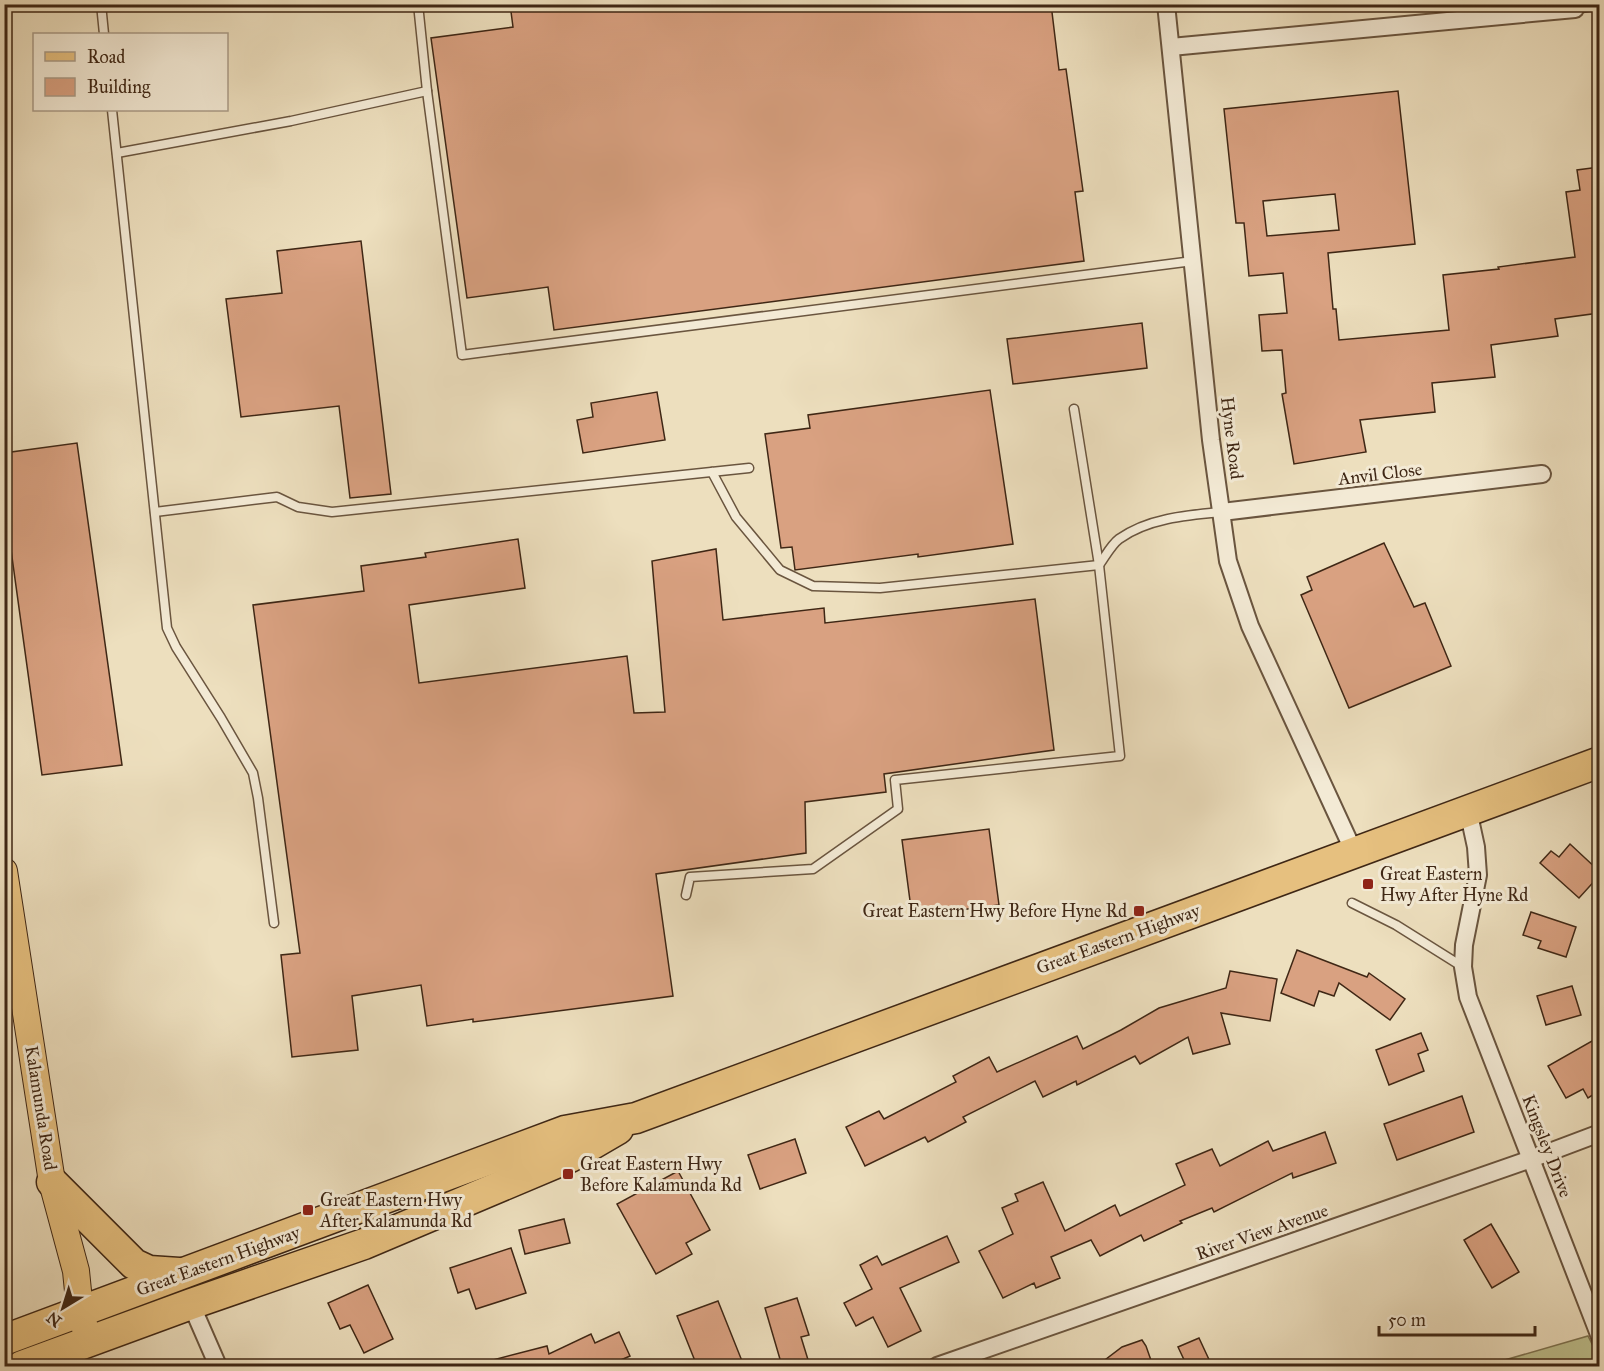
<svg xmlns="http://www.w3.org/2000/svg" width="1604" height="1371" font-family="'IM FELL Great Primer',serif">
  <rect width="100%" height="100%" fill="#eddfbe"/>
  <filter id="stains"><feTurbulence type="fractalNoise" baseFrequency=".00333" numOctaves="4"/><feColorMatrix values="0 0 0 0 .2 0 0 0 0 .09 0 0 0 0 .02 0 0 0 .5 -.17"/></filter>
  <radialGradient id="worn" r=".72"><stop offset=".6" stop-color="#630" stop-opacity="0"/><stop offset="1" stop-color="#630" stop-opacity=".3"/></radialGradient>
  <!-- green -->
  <path fill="#bec08e" stroke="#7e7452" stroke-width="1.5" d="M1588,1336L1599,1358V1366H1484Z"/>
  <!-- building -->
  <g fill="#d9a181" stroke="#3f2715" stroke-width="1.5" fill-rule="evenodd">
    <path d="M510,4H1051L1059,70L1066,69L1083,191L1075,192L1084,261L554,330L548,287L467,298L431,38L513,27Z"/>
    <path d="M1398,91L1415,244L1328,253L1333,309H1336L1339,340L1449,330L1443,275L1499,269L1498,267L1575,257L1566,192L1580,190L1577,170L1599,167V313L1555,319L1558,336L1491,345L1495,377L1432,383L1435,412L1360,420L1366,452L1294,464L1282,394L1286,393L1282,350L1262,351L1259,315L1287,313L1283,273L1249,276L1244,223H1236L1224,109ZM1335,194L1339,230L1267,236L1263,201Z"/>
    <path d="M361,241L391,494L350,498L339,406L241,417L226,299L282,293L277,251Z"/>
    <path d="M1142,323L1147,368L1013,384L1007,339Z"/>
    <path d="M990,390L1013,544L918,557V554L795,570L792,547L781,548L765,434L810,428L808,415Z"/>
    <path d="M657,392L665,440L583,453L577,420L593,417L591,403Z"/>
    <path d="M77,443L122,765L42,775L4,499V453Z"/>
    <path d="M518,539L525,588L409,605L419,683L627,656L634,713L665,712L652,561L716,549L723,620L824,608L825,623L1035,599L1054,750L884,774L886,792L805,802L806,853L656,874L673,996L473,1022V1019L427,1026L421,985L352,996L358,1050L292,1057L281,955L300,953L253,605L364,591L361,566L426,557L425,553Z"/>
    <path d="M1384,543L1414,607L1425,603L1451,666L1349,708L1301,595L1312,590L1307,577Z"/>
    <path d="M989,829L999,905L912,916L902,840Z"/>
    <path d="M1570,844L1599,871V876L1579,898L1540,863L1551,851L1559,857Z"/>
    <path d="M1531,912L1576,927L1566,957L1538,948L1541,941L1523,935Z"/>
    <path d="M1297,950L1367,977L1369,973L1405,999L1390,1020L1339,983L1334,996L1319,991L1314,1006L1281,993Z"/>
    <path d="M1230,971L1277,979L1270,1021L1221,1013L1230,1044L1193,1054L1188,1037L1140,1064L1135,1056L1077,1085L1076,1081L1043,1097L1035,1081L963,1117L966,1122L928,1142L925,1137L865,1166L846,1127L879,1111L884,1119L956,1082L953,1076L989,1057L997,1072L1077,1036L1083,1049L1121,1030L1159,1008L1226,988Z"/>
    <path d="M1572,986L1581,1015L1546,1025L1537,996Z"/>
    <path d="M1421,1033L1428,1050L1418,1054L1424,1071L1389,1085L1376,1050Z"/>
    <path d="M1599,1037V1091L1588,1098L1583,1089L1566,1098L1548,1066Z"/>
    <path d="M1462,1096L1474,1132L1397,1160L1384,1124Z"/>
    <path d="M1325,1132L1336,1163L1293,1178L1292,1173L1214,1212L1212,1208L1180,1221L1182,1223L1144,1241L1141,1235L1100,1256L1091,1240L1051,1257L1060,1278L1036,1288L1034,1283L1003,1298L979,1251L1013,1234L1002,1208L1018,1201L1015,1194L1043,1182L1065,1231L1115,1205L1120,1216L1185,1185L1176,1164L1212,1149L1220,1166L1268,1141L1273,1151Z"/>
    <path d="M795,1139L806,1173L760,1189L748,1155Z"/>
    <path d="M678,1171L710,1230L686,1243L692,1254L656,1274L617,1204Z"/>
    <path d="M564,1219L570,1243L525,1254L519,1230Z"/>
    <path d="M1491,1224L1519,1272L1492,1288L1464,1240Z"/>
    <path d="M947,1236L959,1262L900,1288L921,1331L888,1347L873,1317L856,1326L844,1303L872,1289L860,1265L877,1256L882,1265Z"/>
    <path d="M511,1248L526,1293L476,1309L469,1289L458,1293L450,1268Z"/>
    <path d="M368,1285L393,1339L364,1353L350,1325L340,1329L328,1303Z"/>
    <path d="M797,1298L809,1335L801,1337L809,1363L797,1366H782L765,1308Z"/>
    <path d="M718,1301L742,1361L729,1366H697L677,1316Z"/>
    <path d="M619,1332L630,1356L607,1366H490L489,1361L547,1346L549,1354L591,1334L595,1343Z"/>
    <path d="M1199,1338L1212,1366H1187L1178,1347Z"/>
    <path d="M1142,1340L1146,1346L1153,1366H1097L1122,1347Z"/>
  </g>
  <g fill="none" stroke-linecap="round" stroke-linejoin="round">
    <!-- lane casing -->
    <g stroke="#6a553f" stroke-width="11">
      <g id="lane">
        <path d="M101,4L104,34"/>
        <path d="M418,4L427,91L462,355L1193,261"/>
        <path d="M1575,9L1600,5"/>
        <path d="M112,110L167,628L176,647L221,718L253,773L258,798L274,923"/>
        <path d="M117,153L291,121L427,91"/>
        <path d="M712,472L736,517L780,570L813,586L880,588L1099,565C1105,557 1111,545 1119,539C1148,518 1188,515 1222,512"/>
        <path d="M155,512L277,497L298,507L332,512L749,468"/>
        <path d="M686,895L690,877L813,869L898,809L895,780L1120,756L1099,565L1074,409"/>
        <path d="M1352,903L1396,925L1463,967"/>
      </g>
    </g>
    <!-- street casing -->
    <g stroke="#6a553f" stroke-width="20">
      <g id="street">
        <path d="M1166,4L1211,440L1228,561L1250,626L1354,852"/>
        <path d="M1171,47L1575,9"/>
        <path d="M1222,512L1542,474"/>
        <path d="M1468,810L1476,847L1478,875L1464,945L1463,967L1468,997L1600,1337"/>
        <path d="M191,1304L218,1366"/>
        <path d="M937,1366L1531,1159L1600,1133"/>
      </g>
    </g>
    <!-- primary casing -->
    <g stroke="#3f2715" stroke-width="28">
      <path id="primary" d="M4,871L52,1182L76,1271L80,1311L85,1328"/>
    </g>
    <!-- highway casing -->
    <g stroke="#3f2715" stroke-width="33">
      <g id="highway">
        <path d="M52,1182L134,1264L149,1271L179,1273"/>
        <path d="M4,1340L565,1131L636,1118L1600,762"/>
        <path d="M22,1366L191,1304L364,1244L570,1157L618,1129"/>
      </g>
    </g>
    <!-- lane -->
    <use href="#lane" stroke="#f3ead5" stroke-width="8"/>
    <!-- street -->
    <use href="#street" stroke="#f3ead5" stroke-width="16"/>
    <!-- primary -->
    <use href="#primary" stroke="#e6c07f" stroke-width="26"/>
    <!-- highway -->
    <use href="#highway" stroke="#e6c07f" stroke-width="30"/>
  </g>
  <!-- markers -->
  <g fill="#8f2418" stroke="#f3ead5" stroke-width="2">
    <rect x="1362" y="878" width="12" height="12" rx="3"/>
    <rect x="1133" y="905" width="12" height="12" rx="3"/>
    <rect x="562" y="1168" width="12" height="12" rx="3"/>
    <rect x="302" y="1204" width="12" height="12" rx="3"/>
  </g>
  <g text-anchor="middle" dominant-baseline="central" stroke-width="6" stroke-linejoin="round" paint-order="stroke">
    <!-- street labels -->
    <g font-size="18" fill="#3f2715" stroke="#f3ead5">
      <text transform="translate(1232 438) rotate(83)">Hyne Road</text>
      <text transform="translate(1380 474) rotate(-7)">Anvil Close</text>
      <text transform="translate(1118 939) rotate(-20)">Great Eastern Highway</text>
      <text transform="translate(41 1108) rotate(81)">Kalamunda Road</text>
      <text transform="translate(1547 1146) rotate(69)">Kingsley Drive</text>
      <text transform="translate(1262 1232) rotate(-19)">River View Avenue</text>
      <text transform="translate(218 1261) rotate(-20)">Great Eastern Highway</text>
    </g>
    <!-- poi labels -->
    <g font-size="18" fill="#3f2715" stroke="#f3ead5" text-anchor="start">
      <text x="1380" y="874">Great Eastern<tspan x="1380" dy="21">Hwy After Hyne Rd</tspan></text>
      <text x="1127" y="911" text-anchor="end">Great Eastern Hwy Before Hyne Rd</text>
      <text x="580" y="1164">Great Eastern Hwy<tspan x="580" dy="21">Before Kalamunda Rd</tspan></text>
      <text x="320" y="1200">Great Eastern Hwy<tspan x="320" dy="21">After Kalamunda Rd</tspan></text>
    </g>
  </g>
  <!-- margin -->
  <rect width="1604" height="1371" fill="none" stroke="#eddfbe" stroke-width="24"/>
  <rect x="6" y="6" width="1592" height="1359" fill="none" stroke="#3f2715" stroke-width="3"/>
  <rect x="12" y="12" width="1580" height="1347" fill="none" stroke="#3f2715" stroke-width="1.5"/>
  <!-- legend -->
  <rect x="33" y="33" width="195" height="78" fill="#f3ead5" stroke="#ab9c88" stroke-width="1.5"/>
  <rect x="45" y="52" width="30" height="9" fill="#e6c07f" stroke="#ab9c88" stroke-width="1.5"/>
  <text x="87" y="63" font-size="18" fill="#3f2715">Road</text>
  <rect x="45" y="78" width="30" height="18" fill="#d9a181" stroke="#ab9c88" stroke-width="1.5"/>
  <text x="87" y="93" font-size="18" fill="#3f2715">Building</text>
  <!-- north arrow -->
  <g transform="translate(63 1308) rotate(218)" stroke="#f3ead5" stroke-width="4.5" paint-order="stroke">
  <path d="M0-4.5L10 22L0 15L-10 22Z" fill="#3f2715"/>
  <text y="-9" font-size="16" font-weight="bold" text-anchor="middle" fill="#3f2715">N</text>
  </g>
  <!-- scale -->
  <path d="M1379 1326v9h156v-9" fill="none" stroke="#3f2715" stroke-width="3"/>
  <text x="1388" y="1326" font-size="18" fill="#3f2715" stroke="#f3ead5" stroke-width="4.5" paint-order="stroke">50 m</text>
  <rect width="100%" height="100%" filter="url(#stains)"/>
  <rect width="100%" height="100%" fill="url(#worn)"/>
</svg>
